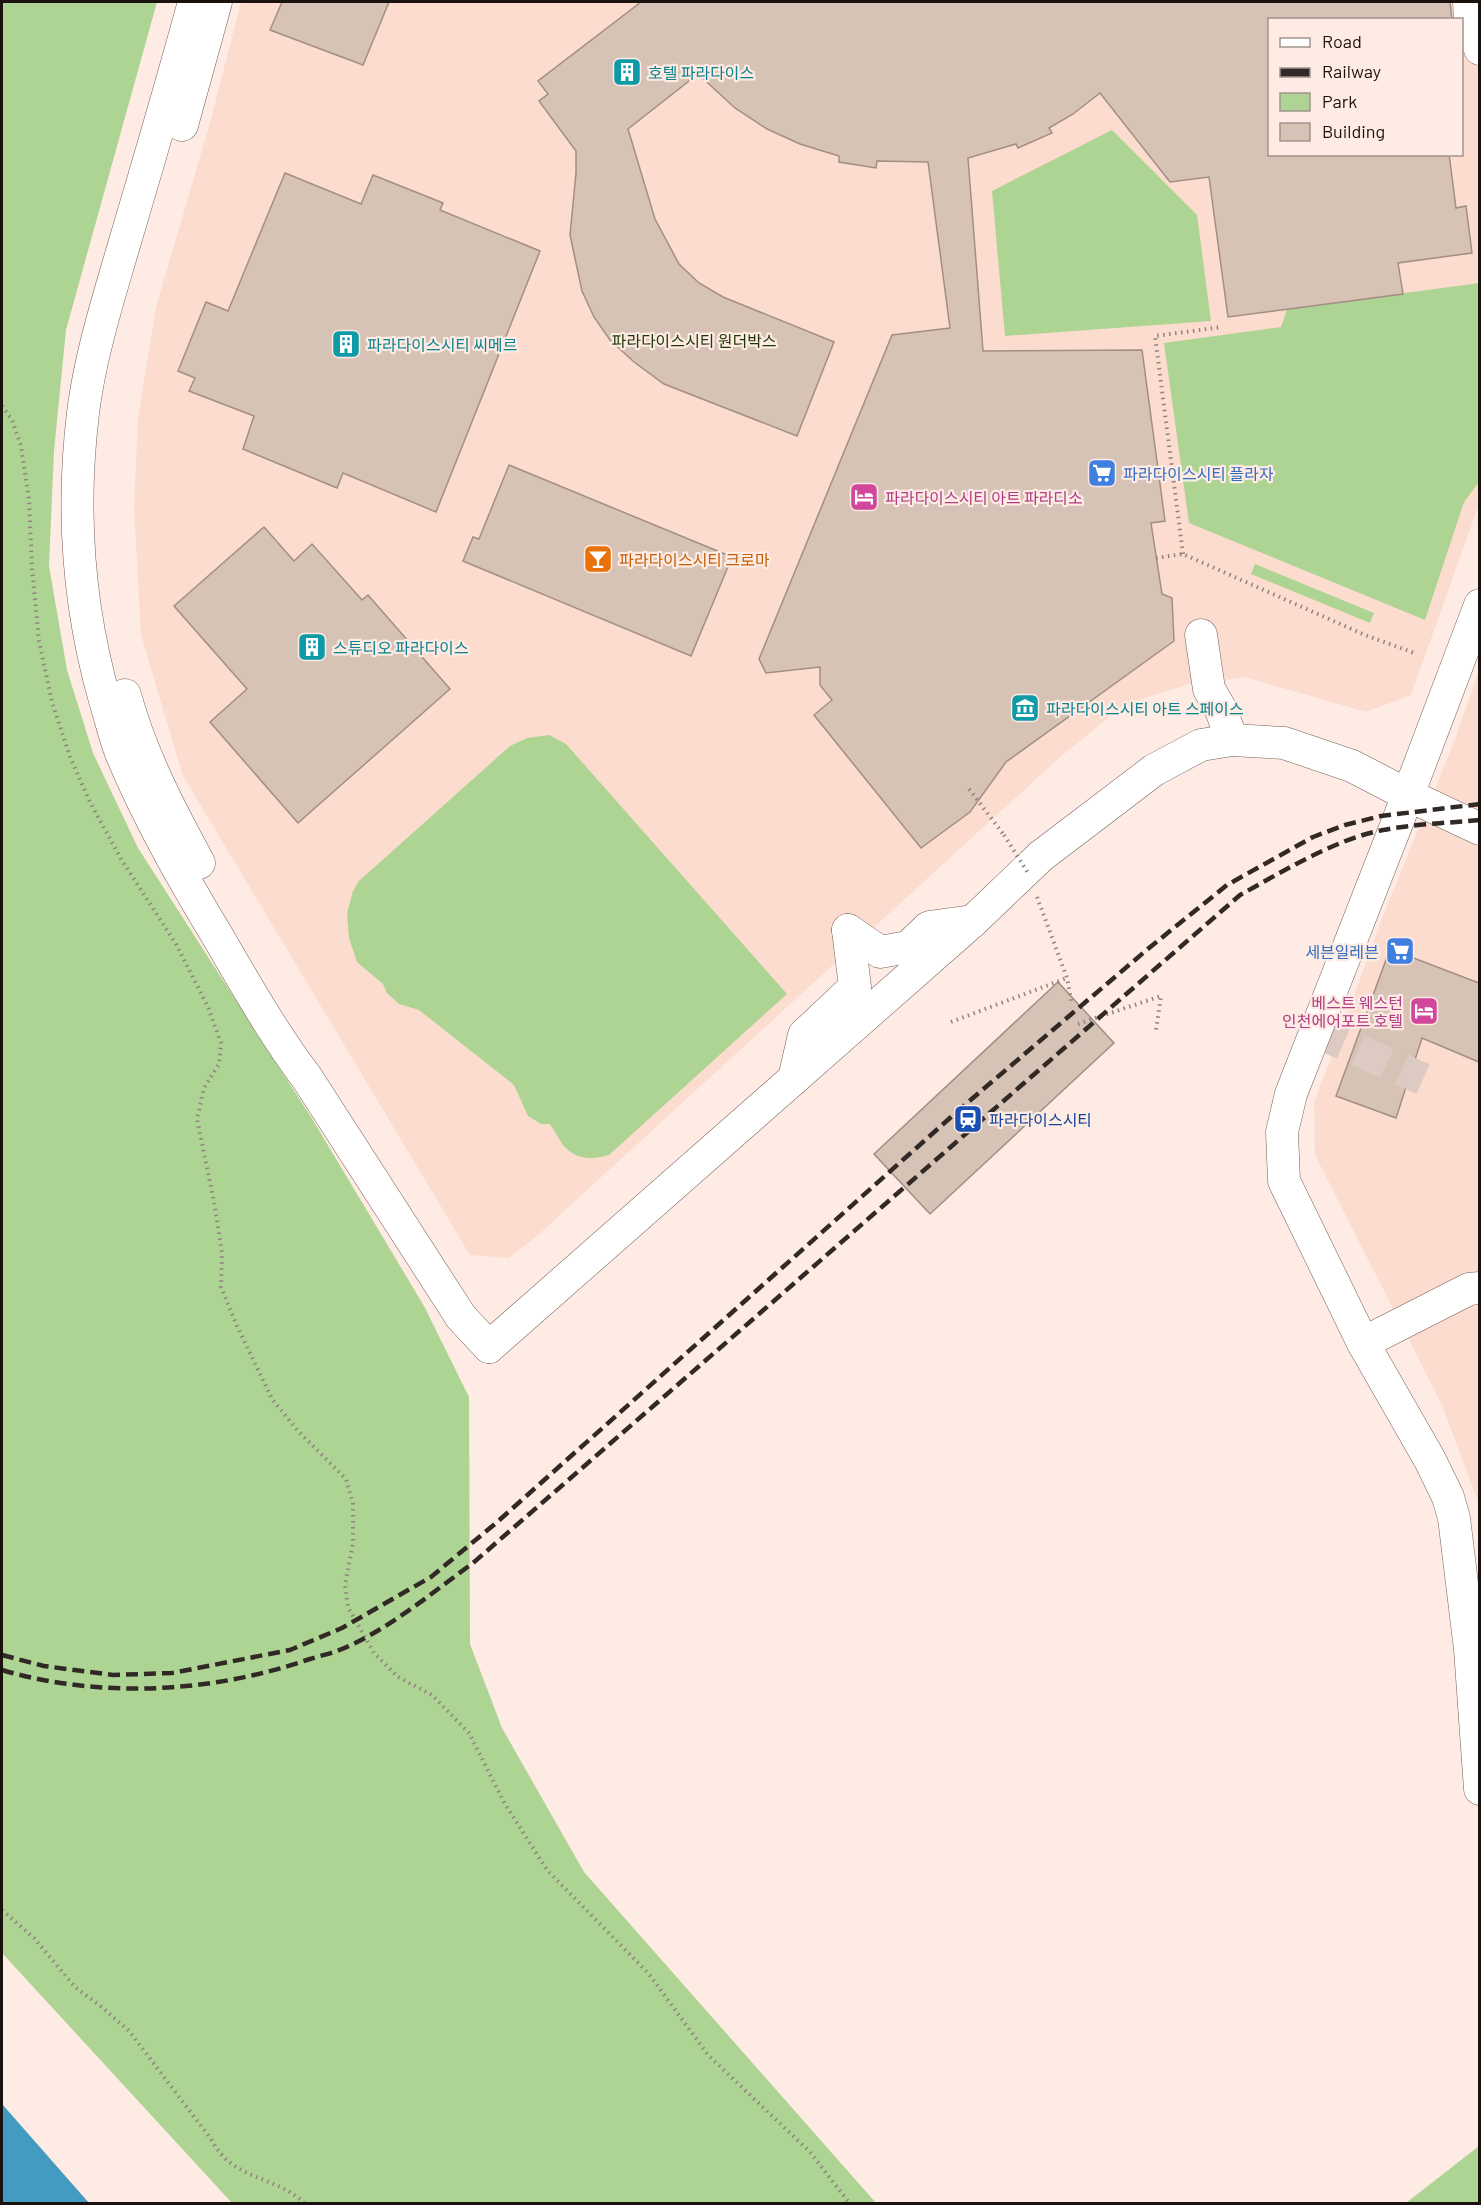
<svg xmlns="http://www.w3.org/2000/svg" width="1481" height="2205" font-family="Barlow,'Noto Sans KR',sans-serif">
  <rect width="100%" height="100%" fill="#feebe3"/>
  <!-- built -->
  <g fill="#fbdccf" fill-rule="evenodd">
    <path d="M241,2H1479V504L1411,695L1366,712L1245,677L1189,684L1124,705L1058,759L538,1235L509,1258L470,1255L183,776L141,635L134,507L138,419L156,307L210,123ZM1270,20H1462V154H1270Z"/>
    <path d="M1479,671V1504L1442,1405L1315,1155L1314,1103L1387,906L1454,742Z"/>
  </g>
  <!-- green -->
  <g fill="#aed493">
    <path d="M2,2H157L66,330L54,451L49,566L67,670L93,753L138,848L311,1117L424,1306L469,1397L470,1644L502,1728L584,1872L876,2203H232L2,1953Z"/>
    <path d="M1112,130L1197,215L1211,321L1005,336L992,191Z"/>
    <path d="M1479,283V482L1464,502L1425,620L1189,523L1164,343L1281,327L1287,309Z"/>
    <path d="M1255,564L1374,613L1370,623L1251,574Z"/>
    <path d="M549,735L566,744L787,994L609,1155C591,1160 576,1160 563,1145C558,1138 555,1130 549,1124H541L528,1116L514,1085L419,1010L399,1004L387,993L383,984L357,962L349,938L347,913L353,891L359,881L510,746L527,738Z"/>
    <path d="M1479,2146V2203H1406Z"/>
  </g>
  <!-- water -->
  <path fill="#449bc2" d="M2,2104L89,2203H2Z"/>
  <!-- building -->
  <g fill="#d7c2b6" stroke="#a28e83" stroke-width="1.5">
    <path d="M282,2H389L363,65L270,30Z"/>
    <path d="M641,2H1450L1452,20H1269V154H1449L1456,208L1466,206L1472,253L1398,263L1403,294L1228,317L1209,177L1170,182L1100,93L1073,114L1049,128L1052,133L1018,148L1016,144L968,158L983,351L1142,350L1165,521L1151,523L1162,594L1172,598L1174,641L1006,762L970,812L921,848L814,715L832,700L820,685V667L766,673L759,659L892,335L950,328L928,162L877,161L876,168L839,162V156L800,144L767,129L735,108L698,74L628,129L655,219L679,264L699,283L723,297L834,342L797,436L664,384L634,362L610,340L594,317L582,291L570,235L576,173V151L539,101L548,94L538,81Z"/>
    <path d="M285,173L361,204L373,175L443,203L440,210L540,251L436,512L343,473L337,488L243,449L254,416L189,391L195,378L178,371L206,302L228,311Z"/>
    <path d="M509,465L732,557L691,656L463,561L473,537L479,539Z"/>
    <path d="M264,527L294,561L312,544L362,600L368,595L450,689L298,823L210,722L247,689L174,606Z"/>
    <path d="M1390,949L1479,983V1062L1422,1038L1396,1118L1336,1096Z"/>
    <path d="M1058,982L1114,1043L930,1214L874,1154Z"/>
  </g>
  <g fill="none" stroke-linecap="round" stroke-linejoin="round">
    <!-- minor-tunnel -->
    <path stroke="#dccac3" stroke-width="32" stroke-dasharray="32 16" stroke-linecap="butt" d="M1314,1031L1423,1079"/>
    <!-- minor casing -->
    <g stroke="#746058" stroke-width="33">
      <g id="minor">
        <path d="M194,2C172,83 148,164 124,245C108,300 90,356 83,413C71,512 78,608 106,704C111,720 115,738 121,753C148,818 182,877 218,937C246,985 273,1033 307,1078L461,1317L489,1347"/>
        <path d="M1469,2L1470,21L1480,49"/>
        <path d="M182,125L216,2"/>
        <path d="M1201,635L1209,689L1221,710L1232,740"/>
        <path d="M125,695C141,754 170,810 199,863"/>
        <path d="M1480,829L1408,795L1291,1094L1282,1132L1284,1181L1363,1343L1430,1460L1448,1497L1454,1518L1470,1649L1480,1789"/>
        <path d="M848,930L880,952L908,947L929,927L973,921"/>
        <path d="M794,1079L804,1035L855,987L848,930"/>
        <path d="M1363,1343L1469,1289L1480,1288"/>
        <path d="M489,1347L973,921L1041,856L1154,770L1201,745L1232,740L1284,743L1352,766L1408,795L1480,605"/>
      </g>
    </g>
    <!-- path -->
    <g stroke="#91837e" stroke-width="4" stroke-dasharray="1.5 4.5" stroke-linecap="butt">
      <path d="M2,406L12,420L21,446L29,500L32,568L39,641L52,702L70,757L90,802L121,859L176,944L208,1007L221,1043L219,1064L204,1088L197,1119L214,1202L222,1253L221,1287L237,1326L272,1399L298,1431L346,1479L353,1503V1543L345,1585L348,1607L374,1653L398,1677L432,1695L469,1733L505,1804L547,1870L649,1974L708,2055L810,2152L850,2204"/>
      <path d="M1183,554L1155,336L1222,327"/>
      <path d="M1156,558L1183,554L1365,635L1417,654"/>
      <path d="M969,789L1004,835"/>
      <path d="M1037,897L1067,978L1072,1005"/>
      <path d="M951,1022L1067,978"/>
      <path d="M1078,1024L1161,996L1156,1030"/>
      <path d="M2,1910L34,1938L75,1987L103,2008L129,2031L211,2139C233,2182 275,2174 305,2204"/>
    </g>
    <!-- minor -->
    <use href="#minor" stroke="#fff" stroke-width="32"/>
    <!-- rail -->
    <g stroke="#312926" stroke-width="4.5" stroke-dasharray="12 6" stroke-linecap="butt">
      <path d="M2,1655L44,1666L113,1675L172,1673L290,1650L342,1628L431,1577L496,1523L960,1109L1149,948L1227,885L1313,837L1345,825L1381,816L1480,804"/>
      <path d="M2,1670C101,1699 212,1693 310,1659C323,1655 337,1652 349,1646C394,1625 433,1592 473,1563L1240,895C1282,872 1335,839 1383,830C1414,824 1448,823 1480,820"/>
    </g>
    <!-- path-bridge -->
    <path stroke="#91837e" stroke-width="4" stroke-dasharray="1.5 4.5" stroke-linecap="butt" d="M1004,835L1028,873"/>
  </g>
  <!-- icons -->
  <defs>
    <g id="building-square" transform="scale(1.5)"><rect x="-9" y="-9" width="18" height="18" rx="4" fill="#0f9aa8" stroke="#feebe3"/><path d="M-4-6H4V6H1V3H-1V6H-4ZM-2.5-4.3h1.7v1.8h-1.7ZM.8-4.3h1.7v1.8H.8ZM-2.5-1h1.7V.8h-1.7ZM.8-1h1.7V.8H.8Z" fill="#fff"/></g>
    <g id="supermarket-square" transform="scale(1.5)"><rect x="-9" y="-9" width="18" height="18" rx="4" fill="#3f7fe0" stroke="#feebe3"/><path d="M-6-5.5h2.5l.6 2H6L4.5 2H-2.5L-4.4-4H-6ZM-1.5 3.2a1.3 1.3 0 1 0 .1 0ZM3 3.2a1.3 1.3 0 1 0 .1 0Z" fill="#fff"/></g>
    <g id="hotel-square" transform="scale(1.5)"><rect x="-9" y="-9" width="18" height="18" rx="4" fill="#d1479c" stroke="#feebe3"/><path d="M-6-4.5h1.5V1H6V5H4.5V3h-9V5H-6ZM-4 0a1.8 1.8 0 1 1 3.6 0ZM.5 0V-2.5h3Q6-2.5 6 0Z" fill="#fff"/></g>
    <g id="bar-square" transform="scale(1.5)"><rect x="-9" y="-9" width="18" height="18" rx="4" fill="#e8710a" stroke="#feebe3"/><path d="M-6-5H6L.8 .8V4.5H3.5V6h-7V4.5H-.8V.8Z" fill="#fff"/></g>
    <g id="museum-square" transform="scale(1.5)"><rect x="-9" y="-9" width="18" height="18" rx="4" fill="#0f9aa8" stroke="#feebe3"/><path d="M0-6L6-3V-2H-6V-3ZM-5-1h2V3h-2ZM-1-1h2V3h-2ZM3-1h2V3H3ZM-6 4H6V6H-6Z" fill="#fff"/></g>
    <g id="station-square" transform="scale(1.5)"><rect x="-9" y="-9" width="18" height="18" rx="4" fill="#1a4fb4" stroke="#feebe3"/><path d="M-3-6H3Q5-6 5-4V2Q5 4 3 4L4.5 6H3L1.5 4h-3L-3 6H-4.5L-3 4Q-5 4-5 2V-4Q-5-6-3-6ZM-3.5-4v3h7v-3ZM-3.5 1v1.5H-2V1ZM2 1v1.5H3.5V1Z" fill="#fff"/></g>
  </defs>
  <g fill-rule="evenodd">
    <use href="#building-square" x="627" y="72"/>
    <use href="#building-square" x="346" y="344"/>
    <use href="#supermarket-square" x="1102" y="473"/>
    <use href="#hotel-square" x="864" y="497"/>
    <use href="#bar-square" x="598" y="559"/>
    <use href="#building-square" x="312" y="647"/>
    <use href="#museum-square" x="1025" y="708"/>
    <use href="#supermarket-square" x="1400" y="951"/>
    <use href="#hotel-square" x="1424" y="1011"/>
    <use href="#station-square" x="968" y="1119"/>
  </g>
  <g text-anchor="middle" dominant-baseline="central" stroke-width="4.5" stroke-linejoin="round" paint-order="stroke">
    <!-- culture labels -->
    <g font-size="16" fill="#0d838f" stroke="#feebe3" text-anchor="start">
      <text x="648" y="72">호텔 파라다이스</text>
      <text x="367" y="344">파라다이스시티 씨메르</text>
      <text x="333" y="647">스튜디오 파라다이스</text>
      <text x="1046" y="708">파라다이스시티 아트 스페이스</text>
    </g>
    <!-- park labels -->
    <g font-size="16" fill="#1e3706" stroke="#feebe3">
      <text x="694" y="340">파라다이스시티 원더박스</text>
    </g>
    <!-- shop labels -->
    <g font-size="16" fill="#366cbe" stroke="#feebe3" text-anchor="start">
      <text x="1123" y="473">파라다이스시티 플라자</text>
      <text x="1379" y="951" text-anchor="end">세븐일레븐</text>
    </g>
    <!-- hotel labels -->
    <g font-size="16" fill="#b23c85" stroke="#feebe3" text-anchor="start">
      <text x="885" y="497">파라다이스시티 아트 파라디소</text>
      <text x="1403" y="1002" text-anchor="end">베스트 웨스턴<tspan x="1403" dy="18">인천에어포트 호텔</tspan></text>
    </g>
    <!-- food labels -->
    <g font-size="16" fill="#c56008" stroke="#feebe3" text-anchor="start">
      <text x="619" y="559">파라다이스시티 크로마</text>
    </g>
    <!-- transit labels -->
    <g font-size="16" fill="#164399" stroke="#feebe3" text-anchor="start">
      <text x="989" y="1119">파라다이스시티</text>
    </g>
  </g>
  <!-- border -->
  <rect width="1481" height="2205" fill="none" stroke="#19120f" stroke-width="6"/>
  <!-- legend -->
  <rect x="1268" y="18" width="195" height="138" fill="#feebe3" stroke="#a2948e" stroke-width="1.5"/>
  <rect x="1280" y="38" width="30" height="9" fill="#ffffff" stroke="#a2948e" stroke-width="1.5"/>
  <text x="1322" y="48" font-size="18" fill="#19120f">Road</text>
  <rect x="1280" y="68" width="30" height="9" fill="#312926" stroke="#a2948e" stroke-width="1.5"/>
  <text x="1322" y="78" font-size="18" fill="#19120f">Railway</text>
  <rect x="1280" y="93" width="30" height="18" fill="#aed493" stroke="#a2948e" stroke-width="1.5"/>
  <text x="1322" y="108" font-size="18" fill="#19120f">Park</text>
  <rect x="1280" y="123" width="30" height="18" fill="#d7c2b6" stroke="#a2948e" stroke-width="1.5"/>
  <text x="1322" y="138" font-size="18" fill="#19120f">Building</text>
</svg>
